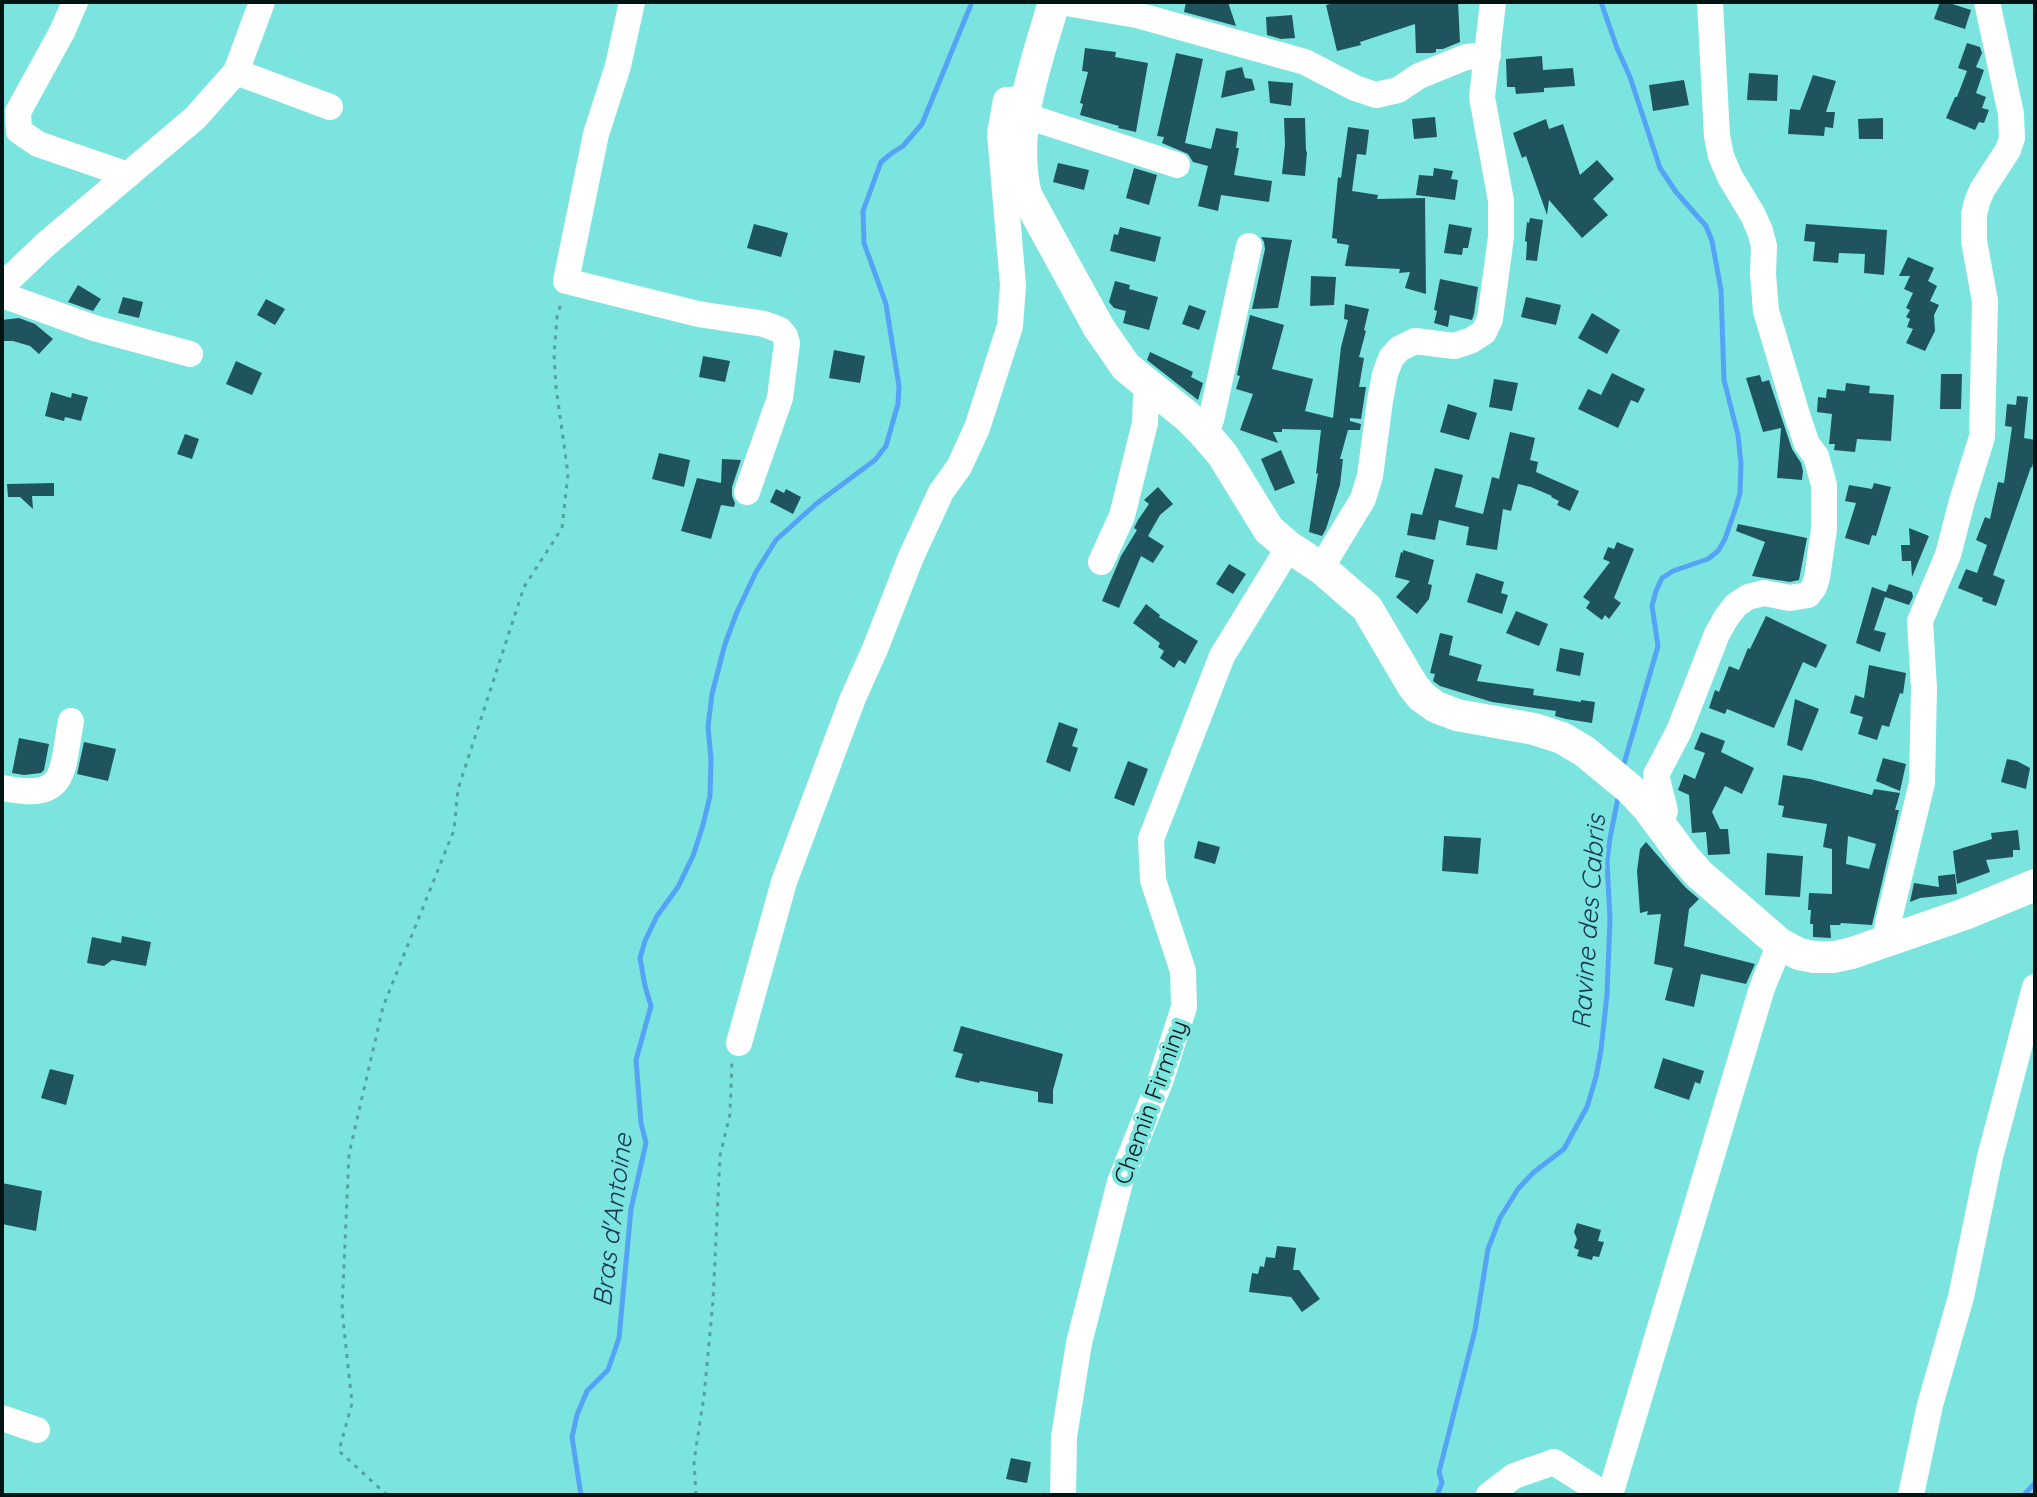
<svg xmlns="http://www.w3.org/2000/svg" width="2037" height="1497" font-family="Quicksand,sans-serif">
  <rect width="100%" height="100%" fill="#7ce4df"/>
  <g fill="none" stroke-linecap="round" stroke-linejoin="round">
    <!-- stream -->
    <g stroke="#55a3f4" stroke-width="5">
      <path d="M1601,2L1617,48L1630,77L1660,168L1676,192L1706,226L1712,241L1721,290L1724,380L1738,435L1741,464L1740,493L1736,507L1725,539L1718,551L1708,559L1673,571L1662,578L1656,591L1652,606L1658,646L1623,767"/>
      <path d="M581,1495L572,1437L577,1415L587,1391L608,1370L619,1338L631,1209L646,1143L641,1123L636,1060L651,1006L645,986L640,958L645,941L657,916L678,887L693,856L703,825L710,796L711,759L708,727L712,694L725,644L737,612L756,572L776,540L816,504L875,460L886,446L898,404L899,386L886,304L864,243L863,211L881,162L892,153L903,146L922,124L972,2"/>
      <path d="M1437,1495L1442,1483L1439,1472L1475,1330L1488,1249L1500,1218L1518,1189L1534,1172L1564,1149L1587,1107L1596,1077L1601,1050L1607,995L1610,919L1607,861L1610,838L1619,793"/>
      <path d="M2024,1495L2035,1483"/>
    </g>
  </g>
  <!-- building -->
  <g fill="#1f545d" fill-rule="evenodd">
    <path d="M1186,2H1228L1236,26L1184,12Z"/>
    <path d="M1339,2H1458L1460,42L1443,49H1436V52L1433,53H1416L1415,24L1360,42L1361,45L1337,51L1326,5Z"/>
    <path d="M1940,2H1946L1971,10L1965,29L1934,19Z"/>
    <path d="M1292,15L1295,38L1281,39L1267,35L1266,17Z"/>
    <path d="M1967,43L1980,47L1982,53L1976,67L1984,70L1976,93L1986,97L1982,108L1989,110L1984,123L1979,122L1975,130L1946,118L1955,97H1957L1967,71L1958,68Z"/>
    <path d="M1085,48L1116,52L1115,57L1148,63L1136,132L1118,128L1119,126L1080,115L1083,104L1080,103L1088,72L1082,71Z"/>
    <path d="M1176,53L1203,59L1185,143L1211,149L1216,128L1238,132L1236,148H1239L1234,175L1272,181L1269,202L1221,195L1218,211L1198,206L1208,166L1193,162L1188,154L1162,143L1164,137L1157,136Z"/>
    <path d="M1542,56L1543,70L1573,68L1575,86L1544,88V92L1516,94L1515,87H1507L1506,59Z"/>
    <path d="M1242,67L1245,78L1252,79L1255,90L1221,98L1226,71Z"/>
    <path d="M1749,73L1778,75L1777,101L1747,100Z"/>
    <path d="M1813,75L1836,81L1826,112H1835L1833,128L1825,127L1824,136L1788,134L1790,109L1800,110Z"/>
    <path d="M1684,80L1689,105L1653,111L1649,85Z"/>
    <path d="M1268,81L1293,83L1291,106L1270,103Z"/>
    <path d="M1435,117L1437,137L1414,139L1412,119Z"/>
    <path d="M1284,118H1305L1306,151L1307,152L1305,176L1282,174L1285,145Z"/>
    <path d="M1883,118V139H1859L1858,119Z"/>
    <path d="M1546,119L1549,129L1563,124L1580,175L1597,160L1614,179L1593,199L1608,215L1582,238L1549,200L1547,215L1526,156L1522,158L1513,133Z"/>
    <path d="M1348,127L1369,130L1366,155L1357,154L1352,191L1378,195L1377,199L1425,198L1426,294L1405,288L1410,272L1399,273L1400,269L1345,266L1349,245L1337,243V239L1332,238L1338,177L1341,178Z"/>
    <path d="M1058,163L1089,170L1084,190L1053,182Z"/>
    <path d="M1134,168L1157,175L1149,205L1126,198Z"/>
    <path d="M1434,168L1453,171L1451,179L1458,180L1455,200L1416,195L1419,175L1433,176Z"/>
    <path d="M1530,218L1543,220L1537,261L1526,260L1527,242L1525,241L1527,222L1529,223Z"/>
    <path d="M754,224L788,233L781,257L747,248Z"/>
    <path d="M1449,224L1472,228L1468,248H1463L1462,255L1444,253Z"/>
    <path d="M1806,224L1887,230L1884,275L1864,273L1865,254L1839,253L1838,263L1813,261L1815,242L1804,241Z"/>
    <path d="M1120,227L1161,237L1155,262L1110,251L1114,234L1118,235Z"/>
    <path d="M1261,237L1292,240L1278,308L1252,309L1265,249L1264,242Z"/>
    <path d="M1908,257L1934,268L1928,281L1937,286L1930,301L1939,305L1934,315L1935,331L1925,351L1906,343L1913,329L1907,327L1910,319L1906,317L1910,310L1906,308L1913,293L1904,289L1910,276H1899Z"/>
    <path d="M1311,276L1336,277L1334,305L1310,306Z"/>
    <path d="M1440,279L1478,287L1474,314L1472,320L1450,315L1448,327L1434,323L1437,311L1434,310Z"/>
    <path d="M1115,281L1130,285L1129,289L1158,297L1149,330L1123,323L1126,311L1114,308L1109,302Z"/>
    <path d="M78,285L101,299L93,311L68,302Z"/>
    <path d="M123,297L143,302L139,318L118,313Z"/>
    <path d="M1526,297L1561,305L1556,325L1521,317Z"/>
    <path d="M266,299L285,309L275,325L257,315Z"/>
    <path d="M1345,304L1369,309L1364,330L1366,331L1359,357L1364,358L1359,387H1366L1361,419L1350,418V421L1361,424L1360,430H1348L1340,459H1343L1340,485L1326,529L1322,536L1309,532L1318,473L1316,474L1321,430L1282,429V432H1273L1278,443L1240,430L1253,394L1236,389L1240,376L1237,375L1250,315L1284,325L1272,369L1313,379L1305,411L1333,418L1341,347L1348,320L1344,319Z"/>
    <path d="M1189,305L1206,311L1199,330L1182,324Z"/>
    <path d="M1592,313L1620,330L1607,354L1578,338Z"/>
    <path d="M19,318L35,324L53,339L39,354L30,346L13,341H2V320Z"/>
    <path d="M834,350L865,356L860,383L829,378Z"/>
    <path d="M1150,352L1193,372L1191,377L1203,383L1198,400L1147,360Z"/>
    <path d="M703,356L730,361L725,382L699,377Z"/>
    <path d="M236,361L262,373L252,395L226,384Z"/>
    <path d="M1612,373L1645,389L1638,403L1631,400L1618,428L1578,409L1588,389L1601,395Z"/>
    <path d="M1941,374H1962L1961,409H1940Z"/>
    <path d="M1760,375L1762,382L1769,380L1792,449L1801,463L1803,471L1802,480L1777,478L1781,428L1763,432L1746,378Z"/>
    <path d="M1494,379L1518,383L1512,411L1489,407Z"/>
    <path d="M1846,383L1870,386L1869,393L1894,395L1891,441L1857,439L1855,452L1834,450L1835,444H1829L1832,414L1817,412L1818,397L1826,398L1827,389L1845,391Z"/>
    <path d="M51,392L71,398L72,393L88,397L81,421L65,417L64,421L45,416Z"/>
    <path d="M2017,396L2028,397L2024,438L2035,440V453L2032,468L2031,467L1993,575L2005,580L1996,606L1982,601L1983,598L1958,588L1966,569L1977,573L1987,545L1976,540L1985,517L1990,519L1998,482L2004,483L2012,427L2005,426L2007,404L2016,405Z"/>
    <path d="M1448,404L1477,413L1469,440L1440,432Z"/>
    <path d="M1510,432L1535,438L1530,460L1538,462L1536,472L1579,491L1570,511L1557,505L1559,501L1551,497L1552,496L1531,487L1518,484L1511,511L1503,509L1497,550L1466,545L1469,527L1439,520L1435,540L1407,535L1411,513L1422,515L1435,468L1463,475L1455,507L1483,514L1492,477L1499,479Z"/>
    <path d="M185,434L199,439L192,459L177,454Z"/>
    <path d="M1281,450L1295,483L1275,491L1261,459Z"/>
    <path d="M659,453L690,460L684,487L652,479Z"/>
    <path d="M722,459L741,460L732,487V496L735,503L734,507L721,505L711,539L681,531L697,478L721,483Z"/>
    <path d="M54,483V496H32L33,509L20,497H8L7,484Z"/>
    <path d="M1874,483L1891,487L1876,536L1872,535L1869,545L1845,538L1856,503L1845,501L1849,485L1872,489Z"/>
    <path d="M1158,487L1173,504L1160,515L1148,536L1164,546L1153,563L1141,556L1119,608L1102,601L1121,556L1137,530L1134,528L1138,520L1149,504L1144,500Z"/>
    <path d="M776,489L784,493L786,489L801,497L793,514L770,502Z"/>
    <path d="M1738,524L1807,538L1799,580L1790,582L1752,576L1765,542L1736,531Z"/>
    <path d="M1909,528L1929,536L1912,577L1911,561H1902L1901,545H1910Z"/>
    <path d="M1617,542L1634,549L1614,598L1621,603L1609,619L1605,615L1602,620L1586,608L1590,602L1583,597L1610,562L1603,559L1608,547L1614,549Z"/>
    <path d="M1403,550L1434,560L1428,584L1432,585L1429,599L1417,614L1396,597L1410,581L1395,577L1401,552L1403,553Z"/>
    <path d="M1229,564L1246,574L1233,594L1216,584Z"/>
    <path d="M1476,573L1504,582L1501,593L1508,595L1502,614L1467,602Z"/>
    <path d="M1889,584L1912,592L1913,597L1909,605L1885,597L1874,630L1886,633L1880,652L1856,643L1872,587L1886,592Z"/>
    <path d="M1146,604L1160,615L1159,617L1198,641L1185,664L1179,660L1174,668L1160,658L1164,651L1158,647L1160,643L1133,623Z"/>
    <path d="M1516,611L1548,624L1539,646L1506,633Z"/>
    <path d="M1766,616L1827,645L1816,668L1803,662L1774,728L1727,709L1725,714L1709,708L1715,690L1719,692L1729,666L1739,670L1748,648L1750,649Z"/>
    <path d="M1440,633L1453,636L1449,655L1482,665L1477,681L1534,689L1533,695L1581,702V700L1595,702L1592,723L1566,719L1555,716L1556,711L1492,702L1440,686L1433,681L1435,674L1430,673Z"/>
    <path d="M1560,648L1584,653L1580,676L1556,671Z"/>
    <path d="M1869,665L1906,673L1903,694L1900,693L1889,727L1882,725L1877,740L1858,734L1863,717L1850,713L1855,695L1864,698Z"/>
    <path d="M1795,699L1819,709L1802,751L1787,745Z"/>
    <path d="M1059,722L1078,729L1072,746L1078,748L1070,772L1046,762Z"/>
    <path d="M1701,732L1725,741L1721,752L1754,768L1742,794L1725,786L1712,812L1720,829H1728L1730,854L1708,855L1706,832L1692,833L1689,795L1678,790L1684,774L1695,779L1705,753L1694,749Z"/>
    <path d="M19,738L49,744L44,770L41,773L24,775L12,773Z"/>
    <path d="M84,742L116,749L108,781L77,774Z"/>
    <path d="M1883,758L1906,764L1900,791L1876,781Z"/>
    <path d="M2007,759L2017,761L2030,768L2026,789L2001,782Z"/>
    <path d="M1128,761L1148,769L1134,806L1114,798Z"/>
    <path d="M1783,775L1810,779L1872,795L1874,789L1900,793L1895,810H1899L1872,925L1841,923L1840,925H1830L1831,938L1813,937V924H1810L1811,910H1808L1809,893L1832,894V849L1823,847L1827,824L1782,817L1784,806L1778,805ZM1848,836L1876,844L1869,869L1846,864Z"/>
    <path d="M2018,830L2020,850H2013V857L1986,860L1990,872L1957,884L1953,851L1992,839L1991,833Z"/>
    <path d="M1444,836L1481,838L1478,874L1442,871Z"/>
    <path d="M1198,841L1220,847L1215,864L1194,858Z"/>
    <path d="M1646,842L1685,887L1699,899L1689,909L1684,946L1755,964L1746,984L1701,974L1694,1007L1665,1000L1673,968L1654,964L1661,914L1647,915L1648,911L1640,913L1637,871L1640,849Z"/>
    <path d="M1767,853L1803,856L1800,897L1765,895Z"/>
    <path d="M1955,874L1957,894L1920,898L1910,902L1914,883L1939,887L1938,876Z"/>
    <path d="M122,936L151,942L146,966L112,960L104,966L87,963L92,937L121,943Z"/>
    <path d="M961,1026L1063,1054L1053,1090V1104L1038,1102V1092L980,1081L979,1083L955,1077L963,1054L953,1051Z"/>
    <path d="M1663,1058L1704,1071L1700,1084L1695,1082L1689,1100L1654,1088Z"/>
    <path d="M50,1069L74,1075L66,1105L41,1098Z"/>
    <path d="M2,1183L42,1191L36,1231L2,1224Z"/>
    <path d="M1577,1223L1601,1230L1598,1241L1604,1242L1599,1257L1593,1256L1592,1260L1577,1256L1579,1250L1574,1248L1577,1239L1574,1232Z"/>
    <path d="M1277,1246L1296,1248L1293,1270H1299L1320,1299L1302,1312L1291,1297L1249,1292L1252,1273L1258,1274L1260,1266L1264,1267L1266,1257L1275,1258Z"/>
    <path d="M1011,1458L1031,1462L1027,1483L1006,1479Z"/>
  </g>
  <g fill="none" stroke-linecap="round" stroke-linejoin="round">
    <!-- path -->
    <g stroke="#54a19d" stroke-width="3" stroke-dasharray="4 6" stroke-linecap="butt">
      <path d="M387,1495L339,1451L352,1403L342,1310L349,1154L383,1007L454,830L458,789L524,587L562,528L568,474L556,387L554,354L557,317L562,300"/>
      <path d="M696,1495L694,1461L704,1396L713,1301L720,1156L730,1114L732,1061"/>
    </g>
    <!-- minor -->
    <g stroke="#fff" stroke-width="26">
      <path d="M75,2L62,32L18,112L19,131L38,144L128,175"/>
      <path d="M632,2L618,66L596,134L566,281L698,314L764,324L780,330L785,336L787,343L780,398L747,492"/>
      <path d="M1060,2L1137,15L1305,62L1355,88L1376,95L1398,90L1419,76L1466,57L1488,55"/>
      <path d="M236,72L330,107"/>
      <path d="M1023,115L1177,165"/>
      <path d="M2,286L46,244L195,118L236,72L262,2"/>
      <path d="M2,295L94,328L190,354"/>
      <path d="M1204,433L1211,420L1249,246"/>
      <path d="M1101,562L1122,516L1145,423L1146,398L1152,389"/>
      <path d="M1321,568L1363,499L1370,476L1380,401L1385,374L1391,358L1399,349L1415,341L1454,346L1470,341L1484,332L1490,319L1501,237V201L1482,97L1493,2"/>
      <path d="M2,788C68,801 61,774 71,721"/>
      <path d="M1660,822L1665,811L1656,775L1679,731L1717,634L1726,618L1736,605L1748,597L1764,593L1790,598L1808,595L1814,587L1817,578L1824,529V485L1816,456L1807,444L1798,418L1766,311L1763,274L1764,246L1760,231L1753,215L1730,177L1721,156L1717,136L1710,2"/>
      <path d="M1886,942L1888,923L1922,783L1924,689L1920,621L1948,555L1962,501L1982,437L1985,301L1974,241V215L1977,202L1982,190L2008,150L2012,138L2011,114L1987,2"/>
      <path d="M739,1043L784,882L853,698L875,649L911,557L941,492L959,467L977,428L1010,326L1013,285L1000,133L1006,100L1026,99"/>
      <path d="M2,1418L37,1430"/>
      <path d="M1063,1495L1064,1437L1079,1343L1120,1182L1161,1079L1184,1007L1183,971L1153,880L1151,839L1222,656L1289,547"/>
      <path d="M1489,1495L1514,1476L1554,1462L1605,1495"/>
      <path d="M1610,1495L1762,988L1780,944"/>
      <path d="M1911,1495L1930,1405L1961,1297L1990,1157L2035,987"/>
    </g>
    <!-- major -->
    <path stroke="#fff" stroke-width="32" d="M1054,2C1036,65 1010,129 1026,195L1099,328L1126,367L1187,416L1204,433L1222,454L1269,530L1289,547L1321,568L1367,608L1413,686L1422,697L1436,707L1457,715L1534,729L1562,738L1584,751L1630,789L1648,808L1684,857L1699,874L1780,944L1799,954L1814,957H1834L1852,953L1965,914L2035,885"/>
  </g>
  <g text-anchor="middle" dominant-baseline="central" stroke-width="8" stroke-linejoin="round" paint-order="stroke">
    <!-- street labels -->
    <g font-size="24" fill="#001413" stroke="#7ce4df">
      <text transform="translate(1150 1102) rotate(-70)">Chemin Firminy</text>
    </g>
    <!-- water labels -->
    <g font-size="26" font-style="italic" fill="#133353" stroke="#7ce4df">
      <text transform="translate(1588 922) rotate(-86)">Ravine des Cabris</text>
      <text transform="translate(612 1220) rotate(-83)">Bras d'Antoine</text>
    </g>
  </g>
  <!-- border -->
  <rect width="2037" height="1497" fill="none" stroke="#001413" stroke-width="8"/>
</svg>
